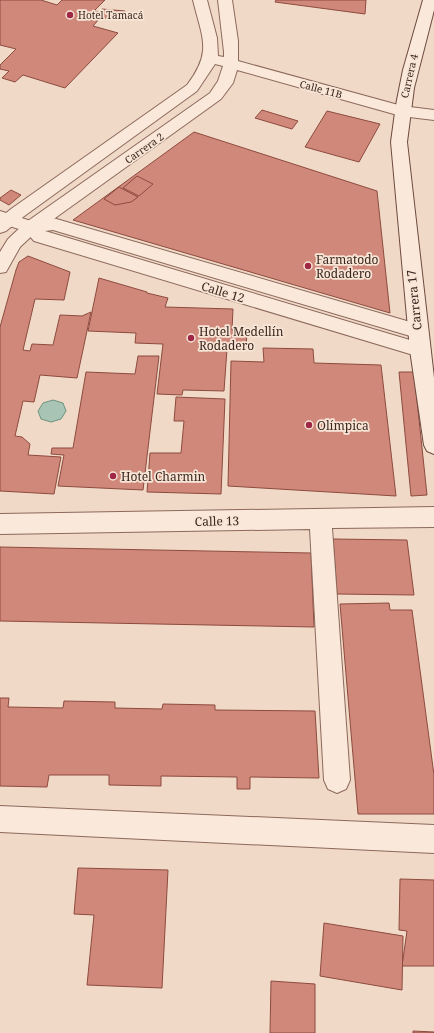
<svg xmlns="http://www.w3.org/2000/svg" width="434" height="1033" font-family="'Noto Serif',serif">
  <rect width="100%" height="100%" fill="#f0d9c6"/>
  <!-- water -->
  <path fill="#a7c4b4" stroke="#6d9380" d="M53,400L63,403L66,411L61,419L51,422L41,419L38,411L43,403Z"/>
  <!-- building -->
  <g fill="#d0887a" stroke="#8d4b3f">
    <path d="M0,0H41L57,5L62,0H105L94,11L102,12V9L125,11L124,19L100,18L93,26L118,33L65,88L23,75L15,82L2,78L9,71L0,69V65L16,49L0,45Z"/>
    <path d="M276,0H366L365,14L275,2Z"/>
    <path d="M262,110L298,121L292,129L255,118Z"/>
    <path d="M327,111L380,124L359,162L305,147Z"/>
    <path d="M194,132L377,191L390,313L73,220Z"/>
    <path d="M137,176L153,184L139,196L123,188Z"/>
    <path d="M119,187L138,197L131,202L115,205L104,199Z"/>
    <path d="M11,190L21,195L9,205L0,200V198Z"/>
    <path d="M28,256L70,272L64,300L35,299L23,350L30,351L32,344L53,345L60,315L82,316L91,312L77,378L40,375L34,402L23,401L15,436L22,437L30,444L28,455L61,457L54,494L0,491V327L16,270L19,262Z"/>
    <path d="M99,278L147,292V293L168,298L165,307L233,309L232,330L247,331L246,350L227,349L224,391L183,390L182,395L157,394L163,344L135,343L136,333L88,331Z"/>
    <path d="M263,348L313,349L314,363L381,365L396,496L228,486L231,361L264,362Z"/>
    <path d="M138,356H159L143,490L58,486L64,455L51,454L52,448H73L86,372L135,374Z"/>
    <path d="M399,372H414L427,495L411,496Z"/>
    <path d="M176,397L225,399L221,494L147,492L150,453H181L184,421H174Z"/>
    <path d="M333,539L407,540L414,595L337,594Z"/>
    <path d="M0,547L311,553L314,627L0,621Z"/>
    <path d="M389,603L390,610H412L434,775V814H358L340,604Z"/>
    <path d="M0,698H9L8,707L63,708L64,701L115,702V708L162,709L163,704L215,705V710L315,711L319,778L250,777V789H237V777L161,776V786L109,785V775H49L47,787L0,786Z"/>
    <path d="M78,868L168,870L162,988L87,985L94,915L74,914Z"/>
    <path d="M400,879L434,880V966H402L407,931L399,930Z"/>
    <path d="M324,923L403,936L402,990L320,976Z"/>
    <path d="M271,981L315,984V1033H270Z"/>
    <path d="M413,1031L434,1032V1033H413Z"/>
  </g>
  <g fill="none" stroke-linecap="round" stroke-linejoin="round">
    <!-- minor casing -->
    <g stroke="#8c695b" stroke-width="2">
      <g id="minor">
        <path d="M0,211L31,221L53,218L424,326L427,331L424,336L417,338L53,230L45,231L420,343L427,345L430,350L427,355L420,357L34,241L25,231L0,223Z"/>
        <path d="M434,507V527L332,528L350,780L346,789L337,793L328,789L324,780L310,529L0,534V514Z"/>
        <path d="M0,806L434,825V853L0,832Z"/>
      </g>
    </g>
    <!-- tertiary casing -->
    <g stroke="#8c695b" stroke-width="2">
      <path id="tertiary" d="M193,0H207L217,38L218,56L224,57V52L218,0H232L238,41V61L402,106L434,110V120L401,116L237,70L233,83L221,99L37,231L20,247L6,272L0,273V252L8,239L25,223L210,93L218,81L223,66L215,64L197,91L23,217L6,231L0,233V218L11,209L187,85C213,51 202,38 193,0Z"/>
    </g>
    <!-- secondary casing -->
    <g stroke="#6e4a3e" stroke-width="2">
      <path id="secondary" d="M423,0H434V10L414,88L407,142L434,378V454L427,451L424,445L410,350L391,142L396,105L403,70Z"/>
    </g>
    <!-- minor -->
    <use href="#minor" fill="#fae8da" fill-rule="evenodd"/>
    <!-- tertiary -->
    <use href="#tertiary" fill="#fae8da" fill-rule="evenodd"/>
    <!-- secondary -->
    <use href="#secondary" fill="#fae8da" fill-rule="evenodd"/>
  </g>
  <!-- markers -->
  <g fill="#9e2846" stroke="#f7e5d6" stroke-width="1.5">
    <circle cx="70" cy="15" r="4"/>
    <circle cx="308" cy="266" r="4"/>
    <circle cx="191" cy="338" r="4"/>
    <circle cx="309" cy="425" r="4"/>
    <circle cx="113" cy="476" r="4"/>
  </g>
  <g text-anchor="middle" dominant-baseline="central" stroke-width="3.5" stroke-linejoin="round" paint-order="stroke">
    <!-- far-poi labels -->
    <g font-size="10" fill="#3c261f" stroke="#f7e5d6" text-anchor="start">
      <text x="78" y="15">Hotel Tamacá</text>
    </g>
    <!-- far-street labels -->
    <g font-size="10" fill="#3c261f" stroke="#f7e5d6">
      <text transform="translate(409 76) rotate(-77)">Carrera 4</text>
      <text transform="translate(321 89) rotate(15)">Calle 11B</text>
      <text transform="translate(144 148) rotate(-35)">Carrera 2</text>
    </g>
    <!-- poi labels -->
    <g font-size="12" fill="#3c261f" stroke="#f7e5d6" text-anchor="start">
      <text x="316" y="259">Farmatodo<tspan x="316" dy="14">Rodadero</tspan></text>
      <text x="199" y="331">Hotel Medellín<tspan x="199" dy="14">Rodadero</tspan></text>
      <text x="317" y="425">Olímpica</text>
      <text x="121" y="476">Hotel Charmin</text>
    </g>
    <!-- street labels -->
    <g font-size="12" fill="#3c261f" stroke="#f7e5d6">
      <text transform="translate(223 292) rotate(17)">Calle 12</text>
      <text transform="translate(414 300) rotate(-96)">Carrera 17</text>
      <text transform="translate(217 521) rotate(-1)">Calle 13</text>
    </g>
  </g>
</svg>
